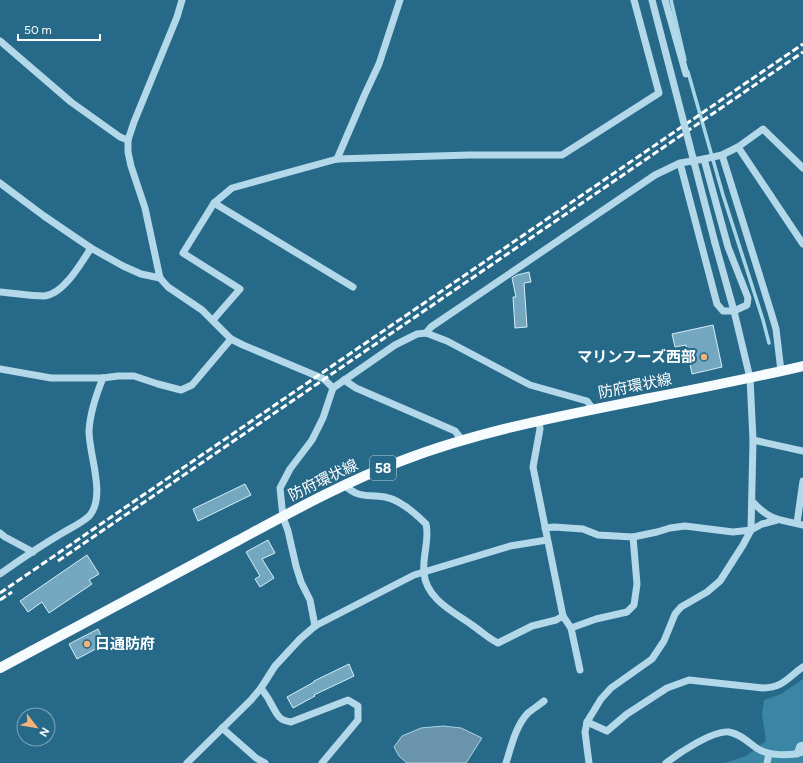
<svg xmlns="http://www.w3.org/2000/svg" width="803" height="763" font-family="Figtree,'Noto Sans JP',sans-serif">
  <rect width="100%" height="100%" fill="#276988"/>
  <!-- green -->
  <path fill="#3b85a5" d="M803,679V763H725L746,756L766,741L762,714L764,700L781,694Z"/>
  <!-- water -->
  <path fill="#6994a9" stroke="#a8d6e9" d="M443,726L461,728L482,738L466,763H407L399,756L394,747L402,736L421,728Z"/>
  <g fill="none" stroke-linecap="round" stroke-linejoin="round">
    <!-- stream -->
    <g stroke="#a8d6e9" stroke-width="3.5">
      <path d="M671,0L685,60"/>
      <path d="M688,72L723,195L763,320L769,343"/>
    </g>
  </g>
  <!-- building -->
  <g fill="#73a8c0" stroke="#d7edf7">
    <path d="M529,272L531,282L524,283L527,327L515,328L513,297H516L512,278L517,275Z"/>
    <path d="M713,325L722,367L692,374L686,345L675,347L672,334Z"/>
    <path d="M245,484L251,495L198,521L193,509Z"/>
    <path d="M268,540L275,553L262,559L274,578L260,587L255,579L260,576L246,552Z"/>
    <path d="M87,555L99,574L89,580L92,584L49,613L42,602L28,612L20,601Z"/>
    <path d="M98,629L105,644L77,659L69,644Z"/>
    <path d="M349,664L354,676L314,695L315,696L293,708L287,697L314,682V681Z"/>
  </g>
  <g fill="none" stroke-linecap="round" stroke-linejoin="round">
    <!-- minor -->
    <g stroke="#b3d8e9" stroke-width="7">
      <path d="M182,0L177,17L134,122L128,140V152L131,166L145,208L160,278L168,287L202,310L231,339L243,345L324,379L333,388"/>
      <path d="M665,0L686,74"/>
      <path d="M0,41L71,102L120,137L128,140"/>
      <path d="M722,155L771,312L776,329L781,371"/>
      <path d="M337,159L365,94L379,64L400,0"/>
      <path d="M704,159L722,155L738,147"/>
      <path d="M803,168L763,129L738,147L803,244"/>
      <path d="M0,183L44,216L91,248L123,266L141,274L160,278"/>
      <path d="M214,203L353,287"/>
      <path d="M0,292C14,293 30,296 44,296C63,295 82,262 91,248"/>
      <path d="M213,320L240,289L183,253L214,203L232,188L337,159L469,155H562L659,93L634,0"/>
      <path d="M426,333L431,327L655,175L680,163L704,159L728,247L748,298L747,305L734,311H723L717,304L680,163"/>
      <path d="M0,369L51,378H103L118,376H134L158,384L181,390L192,385L231,339"/>
      <path d="M344,380L356,388L455,431L462,440"/>
      <path d="M539,421L540,429L533,467L563,616L571,628L580,670"/>
      <path d="M753,440L803,451"/>
      <path d="M344,485C360,499 366,494 385,497C400,500 416,514 426,524C430,540 422,556 424,573C426,599 454,612 472,625C481,631 488,638 498,643L532,626L556,620L563,616"/>
      <path d="M752,501C770,521 778,519 803,525"/>
      <path d="M797,523L803,481"/>
      <path d="M545,528L554,527L583,529L598,535L633,537L657,532L670,528L685,526L733,532L751,530L762,524L777,520"/>
      <path d="M0,533L5,537L33,552"/>
      <path d="M0,574C21,559 42,545 64,532C71,528 85,521 90,515C106,495 89,455 89,431C90,413 96,395 103,378"/>
      <path d="M315,626L310,600L301,582L296,566L288,531L283,517L280,488L290,469L312,440L323,418L333,388L395,345L417,334L426,333L447,341L530,385L587,401L593,409"/>
      <path d="M571,628L596,619L627,612L634,605L637,584L633,537"/>
      <path d="M261,688C264,693 268,697 270,702C277,713 277,720 291,722L348,700L358,706V720L322,763"/>
      <path d="M587,722L607,731L627,714L667,688L689,680L763,688C784,687 787,678 803,667"/>
      <path d="M222,728L256,758L265,763"/>
      <path d="M797,754L800,746L803,745"/>
      <path d="M187,763L251,700L261,688L275,666L300,639L315,626L414,575L510,546L547,540"/>
      <path d="M506,763C511,747 516,725 528,713C533,709 539,705 544,701"/>
      <path d="M589,763L585,732L587,722L601,699L611,688L652,659L664,641L675,614L681,607L707,592L720,581L743,545L751,530L753,440L750,378L734,311L715,243"/>
      <path d="M666,763C679,753 713,730 729,732C741,734 749,743 758,749C770,756 790,756 803,752"/>
      <path d="M767,763L769,754"/>
    </g>
    <!-- major -->
    <path stroke="#f6fbfe" stroke-width="10" d="M0,668C79,626 158,583 237,541C291,512 345,482 401,461C481,430 566,415 650,398C701,388 752,378 803,366"/>
    <!-- rail -->
    <g stroke="#fff" stroke-width="3" stroke-dasharray="7 3" stroke-linecap="butt">
      <path d="M58,561L803,52"/>
      <path d="M0,593L803,44"/>
      <path d="M0,600L12,592"/>
    </g>
    <!-- minor-bridge -->
    <path stroke="#b3d8e9" stroke-width="7" d="M652,0L715,243"/>
  </g>
  <!-- markers -->
  <g fill="#f2b279" stroke="#276988" stroke-width="1.5">
    <circle cx="704" cy="357" r="4"/>
    <circle cx="87" cy="644" r="4"/>
  </g>
  <g text-anchor="middle" dominant-baseline="central" stroke-width="4" stroke-linejoin="round" paint-order="stroke">
    <!-- shield labels -->
    <rect fill="#276988" stroke="#bed2db" stroke-width="1" x="370" y="456" width="26" height="24" rx="3"/>
    <g font-size="14" font-weight="bold" fill="#fff">
      <text x="383" y="468">58</text>
    </g>
    <!-- poi labels -->
    <g font-size="15" font-weight="bold" fill="#fff" stroke="#276988" text-anchor="end">
      <text x="696" y="357">マリンフーズ西部</text>
      <text x="95" y="644" text-anchor="start">日通防府</text>
    </g>
    <!-- street labels -->
    <g font-size="15" fill="#fff" stroke="#276988">
      <text transform="translate(635 386) rotate(-11)">防府環状線</text>
      <text transform="translate(323 480) rotate(-26)">防府環状線</text>
    </g>
  </g>
  <!-- north arrow -->
  <g transform="translate(36 727) rotate(121)"><circle r="19" fill="#276988" stroke="#7da5b8"/>
  <path d="M0-3L7 15L0 10L-7 15Z" fill="#f2b279"/>
  <text y="-6" font-size="11" font-weight="bold" text-anchor="middle" fill="#ffffff">N</text>
  </g>
  <!-- scale -->
  <path d="M18 34v6h82v-6" fill="none" stroke="#ffffff" stroke-width="2"/>
  <text x="24" y="34" font-size="12" fill="#ffffff" stroke="#276988" stroke-width="3" paint-order="stroke">50 m</text>
</svg>
